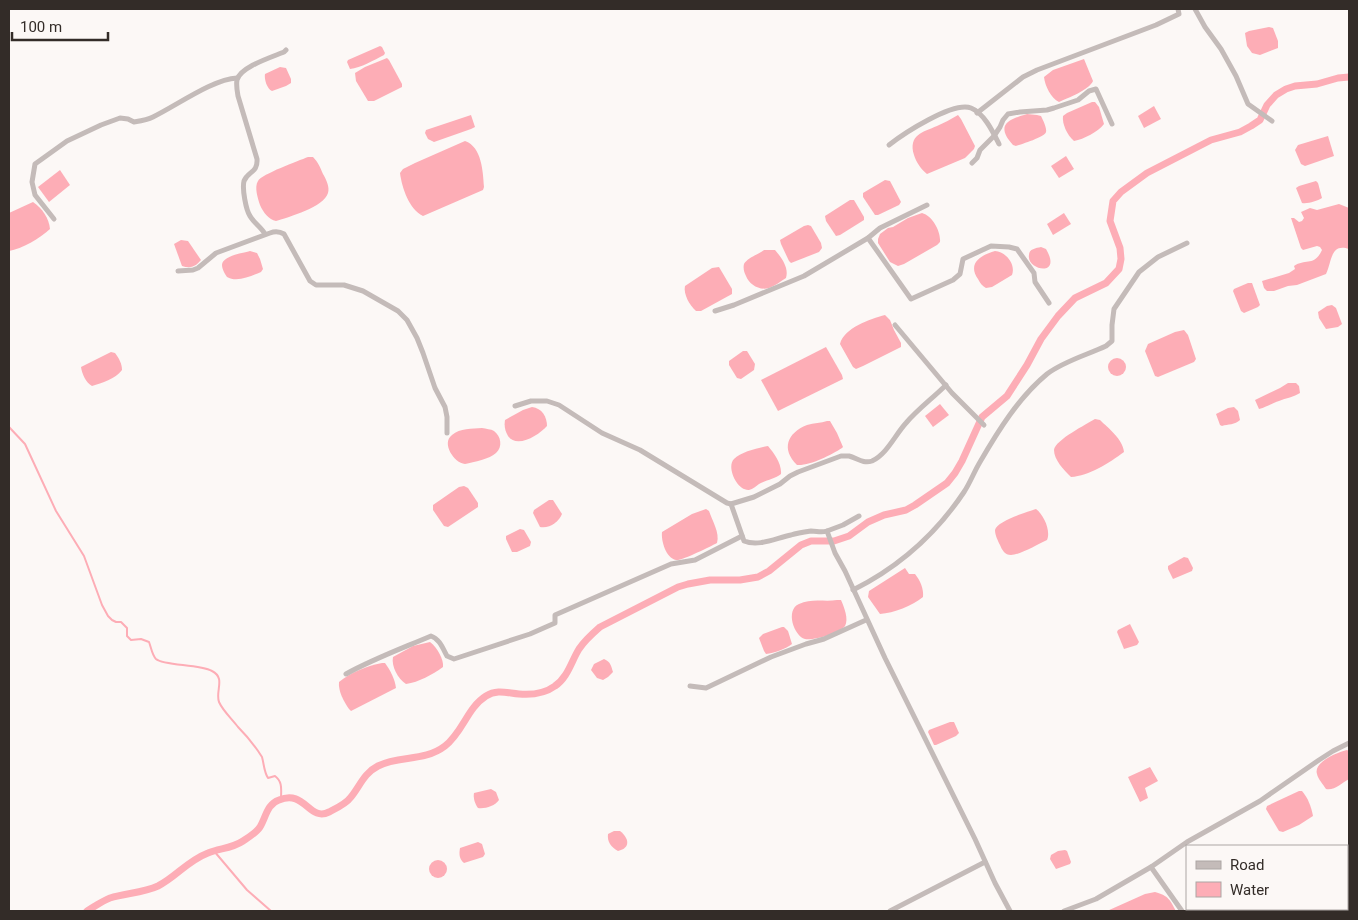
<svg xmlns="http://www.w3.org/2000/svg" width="1358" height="920" font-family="Roboto,sans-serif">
  <rect width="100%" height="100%" fill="#fcf8f6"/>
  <!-- water -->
  <g fill="#fdadb6">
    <path d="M1269,27L1273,28L1278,41V48L1260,55L1252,53L1247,46L1245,33L1249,31Z"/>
    <path d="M380,46L382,47L385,53L384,55C374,60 361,68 350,69L347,62L348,60Z"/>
    <path d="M387,58L389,60L402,84V87L374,101H368L356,81L355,73L365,67Z"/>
    <path d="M1084,59L1093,81C1089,90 1068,98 1059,102C1051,98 1045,86 1044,77L1053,70Z"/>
    <path d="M280,67L286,68L291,79V83L286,86L272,91C267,89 264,79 265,74Z"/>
    <path d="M1092,102H1095L1099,107L1104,124C1098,132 1084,139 1074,141C1067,135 1062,124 1063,116L1067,113Z"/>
    <path d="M1154,106L1161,119L1144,128L1138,116Z"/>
    <path d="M1027,114L1037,115L1041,116C1043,120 1047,128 1046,132C1045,137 1022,144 1016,146L1013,145C996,126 1006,120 1027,114Z"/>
    <path d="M471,115L475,127L471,129L434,142L428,139L425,133L426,130Z"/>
    <path d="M958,115L961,119L975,146L974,149L965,158L927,174C921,169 916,162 914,155C908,135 923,132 937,126C944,123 951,119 958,115Z"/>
    <path d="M1328,136L1334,156L1305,166L1301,164L1295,150L1298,145Z"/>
    <path d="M465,141C482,147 483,172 484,187L483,190L423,216C409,209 402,188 400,173L403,169L415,163Z"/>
    <path d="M1066,156L1074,169L1059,178L1051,166Z"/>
    <path d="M308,157H313C318,162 320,167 323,174C326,179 330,187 328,193C324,207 289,217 276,221C269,220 263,212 260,205C258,199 254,187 258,181C262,174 298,161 308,157Z"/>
    <path d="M60,170L70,185L49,202L38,187Z"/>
    <path d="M885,180L890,181L901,202L899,205L878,215H875L863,197V193Z"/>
    <path d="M1316,181L1318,183L1322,198C1317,201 1308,204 1302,203L1296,188L1299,186Z"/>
    <path d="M850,200H854L864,217V220L840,235L836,236L826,221L825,216Z"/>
    <path d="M33,202C42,208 49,218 50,229C40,238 22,249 9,251V213Z"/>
    <path d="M1339,204L1349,208V249C1330,243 1332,262 1326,274L1297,285L1288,286L1274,291H1267L1264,288L1262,281L1289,273L1295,269L1294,266C1306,258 1314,267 1322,250L1320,247L1317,246L1303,250L1301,248L1291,218H1294L1299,222L1302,221L1304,218L1301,212L1310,208L1317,210Z"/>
    <path d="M922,213C933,216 941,232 940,242L937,245L904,264L898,266L890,262L878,243V239L880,234L888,228L893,227L908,218Z"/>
    <path d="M1064,213L1071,224L1053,235L1047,224Z"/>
    <path d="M808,225L811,226L821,243L822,248L819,252L791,263L789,261L781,244L780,240L804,226Z"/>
    <path d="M181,240L188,241L201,260C196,266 191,269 182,266L174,244Z"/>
    <path d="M1041,247L1046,249C1063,278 1026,270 1029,255C1029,249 1036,248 1041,247Z"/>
    <path d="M764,250H775C782,258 789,268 786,278C781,281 775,286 769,288C759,291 749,284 746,276C744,272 743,268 744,264C747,258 759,254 764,250Z"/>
    <path d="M250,251L257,253L260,259L263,269L261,272C251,276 237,283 227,277C225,274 222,269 222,265C222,256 243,253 250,251Z"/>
    <path d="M995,251C1006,252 1016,264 1012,275L992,287L986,288C982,286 980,283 978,279C967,263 981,255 995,251Z"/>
    <path d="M719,267L732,289V294L701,311H696C690,306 683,294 685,286L712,268Z"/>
    <path d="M1248,283H1252L1260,305L1258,307L1244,313L1241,311L1233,291L1234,289Z"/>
    <path d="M1332,305L1336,308L1342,324L1338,327L1326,329L1319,318L1318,312L1327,306Z"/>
    <path d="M885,315L890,320L894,330L901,343V347L863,366L856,369L853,367L840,344C844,328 870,319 885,315Z"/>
    <path d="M1184,330L1188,335L1196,359L1194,362L1158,377L1155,376L1145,351L1148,344L1175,332Z"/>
    <path d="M826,347L842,375L843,379L778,411L761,380Z"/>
    <path d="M743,351H747L755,364L754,370L741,379L737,378L729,365V361Z"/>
    <path d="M111,352L115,353C119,358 122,364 122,370C115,379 102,383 92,386C86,383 82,374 81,367Z"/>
    <circle cx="1117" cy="367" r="9"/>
    <path d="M1288,383H1296L1299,386L1300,393C1294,397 1286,398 1279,401C1272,403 1267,407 1259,409L1255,400L1280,388Z"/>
    <path d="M940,404L949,415L933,427L925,416Z"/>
    <path d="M532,407C542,408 547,417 547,426C539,435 517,449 508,436C505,431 504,426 505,420L523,410Z"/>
    <path d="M1234,407L1238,411L1240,420C1235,425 1228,424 1222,426L1220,425L1216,414L1228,408Z"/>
    <path d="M1095,419L1100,420C1108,428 1123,439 1124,452C1109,463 1089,476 1071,477C1064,470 1054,460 1054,450C1055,440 1087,424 1095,419Z"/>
    <path d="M827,421H830L837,433L843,447L842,448C831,455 810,466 797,465C781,449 787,433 807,425C814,423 821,423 827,421Z"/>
    <path d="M482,428C486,429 491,429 494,431C501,436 503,447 496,453C490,459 474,462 465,464C454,463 441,443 452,435C460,428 472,429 482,428Z"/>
    <path d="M768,446C774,453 782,464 781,474C775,479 766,480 759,484C756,486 753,489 749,490C737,491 726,467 734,459C741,452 758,448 768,446Z"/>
    <path d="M464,486L468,488L478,503V507L448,527L444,526L433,510V505L459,487Z"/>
    <path d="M549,500H553L562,514C559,522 549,529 540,527L533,513L534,510Z"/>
    <path d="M706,509L709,511C712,520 720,533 717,543C711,546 682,561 676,560C666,558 661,541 662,532L692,514Z"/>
    <path d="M1036,509C1044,515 1051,531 1047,540C1038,544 1020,555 1011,555C1005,555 1002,550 1000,545C998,541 995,535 995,530C997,521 1027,512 1036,509Z"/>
    <path d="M520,529L524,530L531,542L530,546L517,552H512L506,539V536Z"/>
    <path d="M1184,557L1188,558L1193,568L1192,571L1173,579L1168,569V566Z"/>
    <path d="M905,568L909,574H915C920,580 924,589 923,597C912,606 894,613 880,614L868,597L869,591Z"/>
    <path d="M837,600H841C844,607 849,619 845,626C840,633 813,641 805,639C794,636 785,610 799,604C811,598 824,602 837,600Z"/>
    <path d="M1130,624L1139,642L1137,645L1124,649L1117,632L1118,630Z"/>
    <path d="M782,627H784L788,631L792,644C786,649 774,653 766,654L764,651L759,638L763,634Z"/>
    <path d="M430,642C437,647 444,660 443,667C432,675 419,682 406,684C398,679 391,666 393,657L413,646Z"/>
    <path d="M604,659C611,662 611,666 613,672L608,677L603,680L597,678L591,670L594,664Z"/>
    <path d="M382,663H385C390,670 395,679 396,688L351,711L349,709C344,702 338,691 339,682C351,672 367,666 382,663Z"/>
    <path d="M950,722H954L959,733L956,736L936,745H934L928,732L929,730Z"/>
    <path d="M1347,750L1349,751V779C1342,783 1334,791 1326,789C1323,784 1318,779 1317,774C1313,762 1338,752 1347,750Z"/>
    <path d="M1150,767L1158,781L1145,788L1148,798L1140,802L1128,777Z"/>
    <path d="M491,789L496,792L499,800C495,806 485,809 478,808C475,804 473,798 474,793Z"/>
    <path d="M1299,791H1302C1308,798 1311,806 1313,816L1299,825L1283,832L1279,831L1266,809L1267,806Z"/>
    <path d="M614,831H620C629,838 631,848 618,851C611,847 607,842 608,834Z"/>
    <path d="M478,842L482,844L485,854L483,857L464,863C459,859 459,854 460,848Z"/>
    <path d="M1065,850L1067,851L1071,862L1070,864L1056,869L1050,859L1051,855L1058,851Z"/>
    <circle cx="438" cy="869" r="9"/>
    <path d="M1155,892C1169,896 1170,900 1176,911H1107L1145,894Z"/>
  </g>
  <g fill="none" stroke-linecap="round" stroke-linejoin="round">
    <!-- stream -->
    <g stroke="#fdadb6" stroke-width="2">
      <path d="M9,427L25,444L56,511L84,556L102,605L108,616L112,620L116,622H121L127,628V636L131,640L141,639L149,642C151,647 152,655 156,659C164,666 199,664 212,671C226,678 215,691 219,702C223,711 232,719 238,727C247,736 255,746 262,757C264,764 264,772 268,778L275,776C283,782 281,790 281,799"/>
      <path d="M214,851L247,890L271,911"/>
    </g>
    <!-- canal -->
    <path stroke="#fdadb6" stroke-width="7" d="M87,911C94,907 102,901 110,898C126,893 143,893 158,886C176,877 187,861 208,853C220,848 231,849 243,841C249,837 256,833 260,827C266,817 267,804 279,800C305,789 309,822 329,812C337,808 346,804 351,797C360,786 364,773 378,766C400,755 424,762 445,746C463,732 467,708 486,696C497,689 507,693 519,694C531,695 544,694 555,686C568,677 571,662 579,649C585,640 592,634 600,627L678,587L688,584L710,580H740L758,577L769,571L801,545L811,541H834L849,536L868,522L884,515L906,510L915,505L947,483L955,473L962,461L982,417L1007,396L1027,365L1041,339L1058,316L1075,298L1106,283L1119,269L1121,259L1120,248L1110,221L1113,201L1121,192L1147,173L1211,140L1240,132L1251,126L1260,120L1267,105L1276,95L1286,89L1295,86L1317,84L1338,78L1349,77"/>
    <!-- street -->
    <g stroke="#c4bbb9" stroke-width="5">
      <path d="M1195,9L1205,27L1221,49L1236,76L1248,104L1272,121"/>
      <path d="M977,113L1023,77L1037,70L1156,25L1179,14L1178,9"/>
      <path d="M889,145C903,134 953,101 971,108C984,113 993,132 999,144"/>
      <path d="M972,163L977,158L980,150L994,136L1000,127L1003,120L1008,114L1020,112L1047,110L1054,108L1078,100L1089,91L1096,89L1112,124"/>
      <path d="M54,219L35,195L32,182L35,164L67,141L101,125L120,118L128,119L134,122C140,121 147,120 153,117C176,106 213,79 237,78"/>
      <path d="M265,234C261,227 254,223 250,216C246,210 242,189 244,181C248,171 258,173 257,159L238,96C237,90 236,85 237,80C240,67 272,57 284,52L286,50"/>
      <path d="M868,238L911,299L953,280L960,274L963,259L991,246L1009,247L1017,249L1034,273L1035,282L1049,303"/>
      <path d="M178,271L193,270L198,268L216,253L270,233C275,231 279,231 284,234L310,281L316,285H344L363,291L398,311L407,320L417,338L423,353L435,388L445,407L447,417V433"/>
      <path d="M715,311L734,305L804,276L868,238L880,228L927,205"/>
      <path d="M895,325L952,393L984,425"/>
      <path d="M515,406L531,401H547L559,405L602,433L640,450L727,503L731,504L754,497L780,484L790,476L798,472L841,456C843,456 848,456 849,456C857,458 863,464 872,461C887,454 895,435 906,423C918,409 933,398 946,385"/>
      <path d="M731,504L744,541C759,547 776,538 791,535C797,533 804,532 811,531C817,531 821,533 827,531"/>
      <path d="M859,516L843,525L827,531L835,553L845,571L885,658L975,839L995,883L1010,911"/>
      <path d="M853,590C897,568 936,534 964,492C970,483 974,472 980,462C998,431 1019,397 1047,374C1064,361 1087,355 1106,346L1112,341V325L1114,309L1139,272L1158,257L1187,243"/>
      <path d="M346,674C373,659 403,648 431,636C440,639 443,649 447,656L454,659L530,634L555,623V615L671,564L695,560L742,536"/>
      <path d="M690,686L706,688L771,657L806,644L824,639L866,620"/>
      <path d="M1151,867L1182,911"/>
      <path d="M890,911L985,862"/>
      <path d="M1064,911L1096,899L1151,867L1187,842L1260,801L1319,760L1333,751L1349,743"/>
    </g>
  </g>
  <!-- border -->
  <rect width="1358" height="920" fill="none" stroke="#332c28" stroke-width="20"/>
  <!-- legend -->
  <rect x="1186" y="845" width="162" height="65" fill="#fcf8f6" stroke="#aca6a4"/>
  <rect x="1196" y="861" width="25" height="8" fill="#c4bbb9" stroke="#aca6a4"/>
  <text x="1230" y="870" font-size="15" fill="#332c28">Road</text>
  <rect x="1196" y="882" width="25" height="15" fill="#fdadb6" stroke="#aca6a4"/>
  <text x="1230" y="895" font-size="15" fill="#332c28">Water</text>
  <!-- scale -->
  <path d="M12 32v8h96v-8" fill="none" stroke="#332c28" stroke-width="2.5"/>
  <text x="20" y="32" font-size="15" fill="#332c28" stroke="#fcf8f6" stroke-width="4" paint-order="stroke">100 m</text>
</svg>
